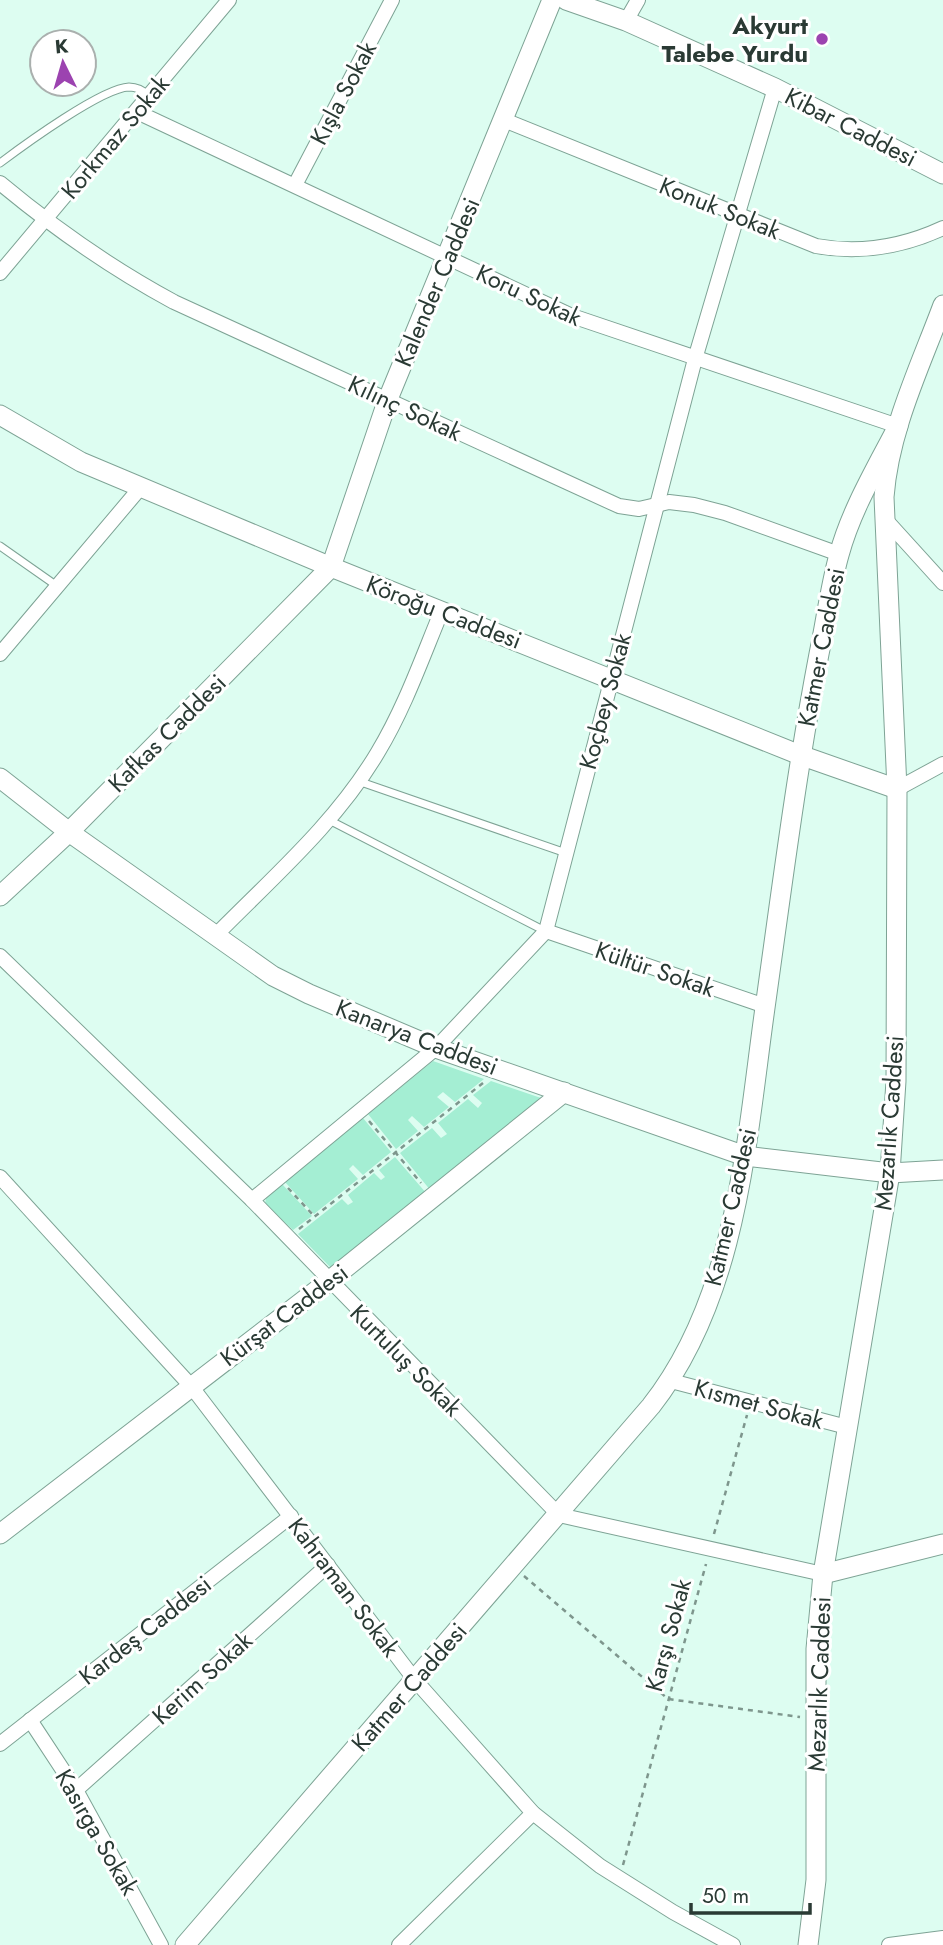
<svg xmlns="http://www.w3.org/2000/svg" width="943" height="1945" font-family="Jost,sans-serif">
  <rect width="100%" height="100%" fill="#ddfdf1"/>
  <!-- green -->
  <g fill="#a4eed3">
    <path d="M433,1061L484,1079L455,1102L443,1092L437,1097L449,1107L424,1127L412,1116L408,1120L418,1131L396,1149L368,1114Z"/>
    <path d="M491,1081L541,1098L431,1191L400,1153L432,1128L441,1138L447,1134L438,1123L468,1099L478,1108L482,1103L473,1095Z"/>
    <path d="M363,1118L391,1152L363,1175L353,1165L349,1169L358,1179L314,1214L285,1182Z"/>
    <path d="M395,1157L427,1194L331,1268L298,1234L342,1199L348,1205L353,1202L348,1195L374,1173L381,1180L385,1177L379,1170Z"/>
    <path d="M282,1184L312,1216L293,1230L265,1204L266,1198Z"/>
  </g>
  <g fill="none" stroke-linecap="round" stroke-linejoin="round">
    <!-- lane casing -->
    <g stroke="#7ea395" stroke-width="9">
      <g id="lane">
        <path d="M0,163C24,145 102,88 129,87C137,87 143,90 149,96"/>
        <path d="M0,546L57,586"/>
        <path d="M358,781L566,853"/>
        <path d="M329,820L545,931"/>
      </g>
    </g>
    <!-- street casing -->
    <g stroke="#7ea395" stroke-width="16">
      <g id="street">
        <path d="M626,21L638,0"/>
        <path d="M137,112L572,316L898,426"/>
        <path d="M504,120L816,246C860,254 902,247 943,228"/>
        <path d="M0,183C54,228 111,268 174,302L619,506L639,509L669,502L694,505L725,513L839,554"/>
        <path d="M295,185L392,0"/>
        <path d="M0,273L229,0"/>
        <path d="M885,519L943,583"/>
        <path d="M0,654L141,487"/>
        <path d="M897,789L943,764"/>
        <path d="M546,931L765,1006"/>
        <path d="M215,936C272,878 336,823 378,752C405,707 422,658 442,610"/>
        <path d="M0,956L252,1200L559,1515L823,1574"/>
        <path d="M0,1177L191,1386L415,1680L533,1813L600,1866L673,1912L733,1945"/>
        <path d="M252,1200L436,1048L546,931L695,359L775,88"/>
        <path d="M671,1381L847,1427"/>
        <path d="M30,1720L76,1790L161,1945"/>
        <path d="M0,1744L291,1516"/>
        <path d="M76,1790L328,1565"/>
        <path d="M399,1945L533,1813"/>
        <path d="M889,1945L943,1938"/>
      </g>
    </g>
    <!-- secondary casing -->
    <g stroke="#7ea395" stroke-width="21">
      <g id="secondary">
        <path d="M566,0L626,21L775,88L943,174"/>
        <path d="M0,415L81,462L331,567L800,755L897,789"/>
        <path d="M0,778L69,832L273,976L309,994L436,1048L745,1156L890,1173L943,1170"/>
        <path d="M0,896L69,832L331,567L388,399L552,0"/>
        <path d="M0,1534L329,1281L564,1092"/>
        <path d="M823,1574L943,1544"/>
        <path d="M185,1945L651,1406C736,1298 746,1146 764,1015C781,894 796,774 819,654C826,621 830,587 839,555C851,510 877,467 898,426"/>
        <path d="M808,1945L816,1880V1649L823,1574L890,1173L896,1081L897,789L884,497C889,430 920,367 943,305"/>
      </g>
    </g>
    <!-- path -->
    <g stroke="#7e968d" stroke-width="2.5" stroke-dasharray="5 5" stroke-linecap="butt">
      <path d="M369,1121L421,1183"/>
      <path d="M288,1188L314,1216"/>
      <path d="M299,1229L483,1083"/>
      <path d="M714,1534L747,1415"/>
      <path d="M524,1576L668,1699L800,1717"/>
      <path d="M623,1865L706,1564"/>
    </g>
    <!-- lane -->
    <use href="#lane" stroke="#fff" stroke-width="7"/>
    <!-- street -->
    <use href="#street" stroke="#fff" stroke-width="14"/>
    <!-- secondary -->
    <use href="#secondary" stroke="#fff" stroke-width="19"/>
  </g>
  <!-- markers -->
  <circle fill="#9c43b0" stroke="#fff" stroke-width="2.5" cx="822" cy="39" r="7"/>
  <g text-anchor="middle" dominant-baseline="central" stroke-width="6" stroke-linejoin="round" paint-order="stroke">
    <!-- poi labels -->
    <g font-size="24" font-weight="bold" fill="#2a3a34" stroke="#fff" text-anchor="end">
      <text x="808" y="25">Akyurt<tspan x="808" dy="28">Talebe Yurdu</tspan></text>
    </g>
    <!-- street labels -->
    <g font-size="24" fill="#2a3a34" stroke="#fff">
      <text transform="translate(343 93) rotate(-62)">Kışla Sokak</text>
      <text transform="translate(851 127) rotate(27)">Kibar Caddesi</text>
      <text transform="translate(115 137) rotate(-50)">Korkmaz Sokak</text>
      <text transform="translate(720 208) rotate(22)">Konuk Sokak</text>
      <text transform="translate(437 282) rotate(-67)">Kalender Caddesi</text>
      <text transform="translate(529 295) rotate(25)">Koru Sokak</text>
      <text transform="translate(405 408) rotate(25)">Kılınç Sokak</text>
      <text transform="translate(444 612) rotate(21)">Köroğu Caddesi</text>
      <text transform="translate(821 647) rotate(-79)">Katmer Caddesi</text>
      <text transform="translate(605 701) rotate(-75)">Koçbey Sokak</text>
      <text transform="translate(167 733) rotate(-45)">Kafkas Caddesi</text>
      <text transform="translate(655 969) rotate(19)">Kültür Sokak</text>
      <text transform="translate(417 1037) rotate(21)">Kanarya Caddesi</text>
      <text transform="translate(889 1123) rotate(-86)">Mezarlık Caddesi</text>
      <text transform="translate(730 1207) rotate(-77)">Katmer Caddesi</text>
      <text transform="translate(284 1315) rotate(-37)">Kürşat Caddesi</text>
      <text transform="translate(406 1360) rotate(45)">Kurtuluş Sokak</text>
      <text transform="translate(759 1404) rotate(15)">Kısmet Sokak</text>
      <text transform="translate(344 1587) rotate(53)">Kahraman Sokak</text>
      <text transform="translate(145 1630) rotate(-38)">Kardeş Caddesi</text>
      <text transform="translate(668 1635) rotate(-75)">Karşı Sokak</text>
      <text transform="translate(202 1678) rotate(-42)">Kerim Sokak</text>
      <text transform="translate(819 1684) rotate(-88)">Mezarlık Caddesi</text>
      <text transform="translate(409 1687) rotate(-49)">Katmer Caddesi</text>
      <text transform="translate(97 1832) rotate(60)">Kasırga Sokak</text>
    </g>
  </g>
  <!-- north arrow -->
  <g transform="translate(63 63) rotate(355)"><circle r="33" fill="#ffffff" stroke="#aab0ae" stroke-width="2"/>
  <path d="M0-5L12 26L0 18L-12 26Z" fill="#9c43b0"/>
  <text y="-10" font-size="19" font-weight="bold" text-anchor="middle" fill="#2a3a34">K</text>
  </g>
  <!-- scale -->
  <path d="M691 1903v10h119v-10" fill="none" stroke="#2a3a34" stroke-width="3.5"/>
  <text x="702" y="1903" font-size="21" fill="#2a3a34" stroke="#ffffff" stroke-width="5" paint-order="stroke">50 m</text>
</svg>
